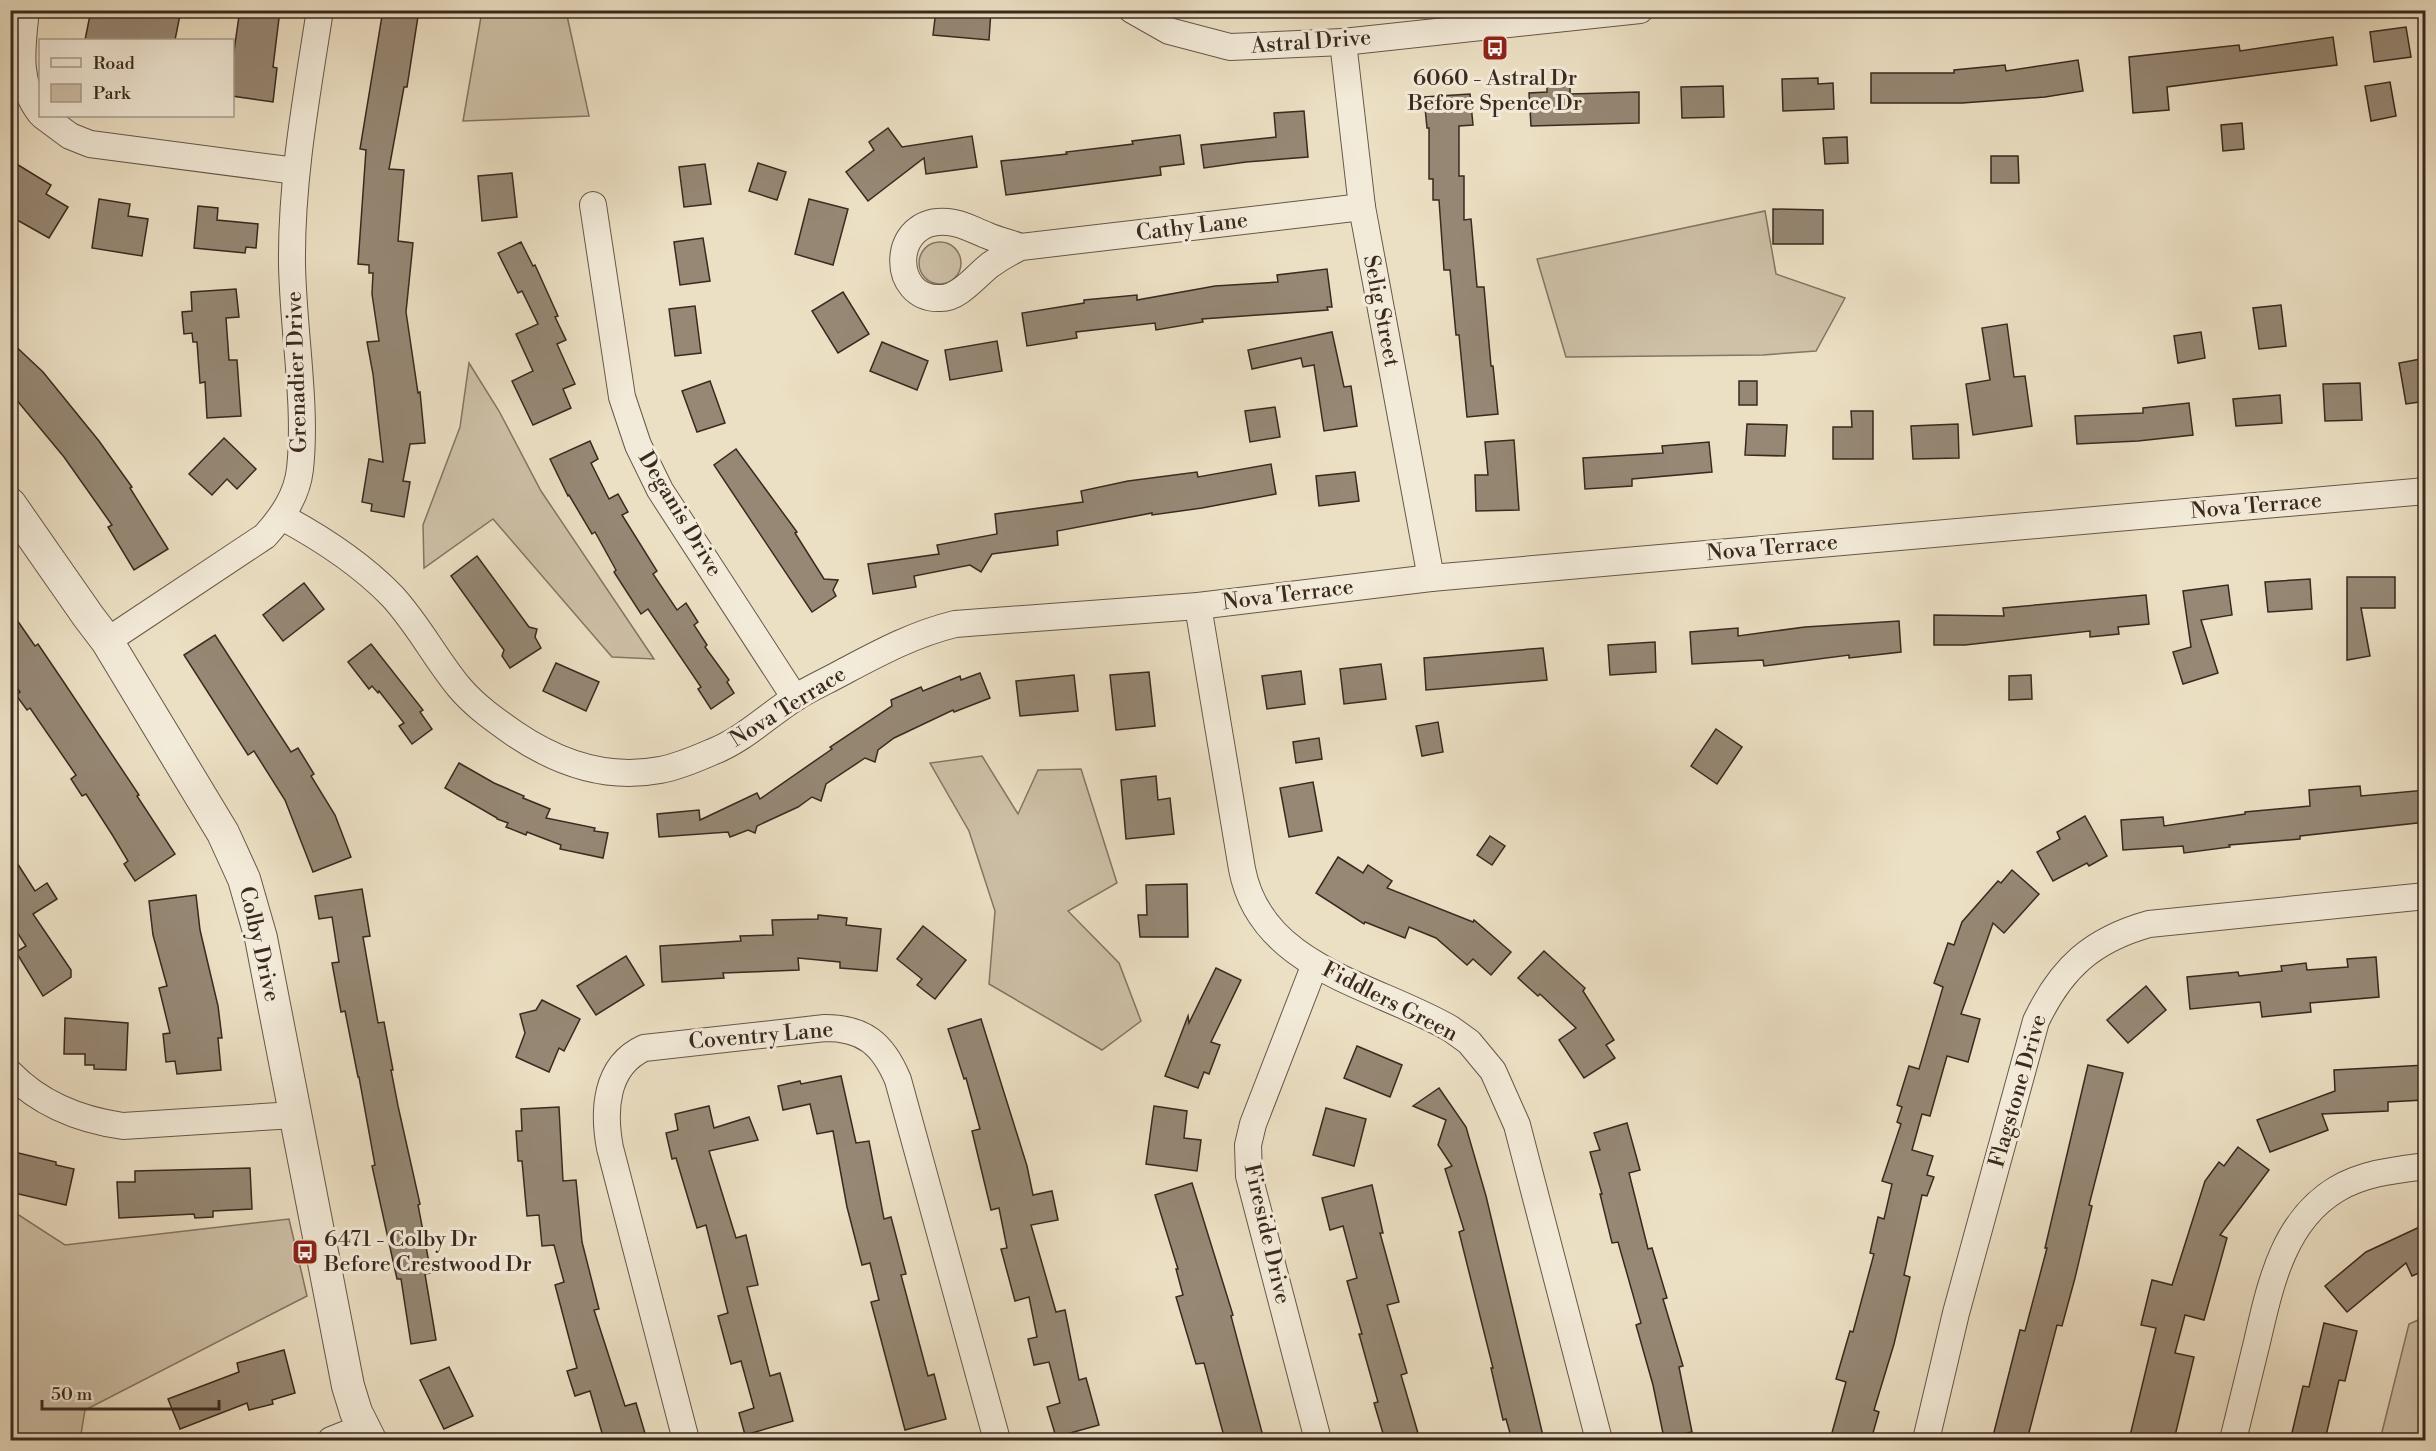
<svg xmlns="http://www.w3.org/2000/svg" width="2436" height="1451" font-family="'Libre Bodoni',serif">
  <rect width="100%" height="100%" fill="#ece0c4"/>
  <filter id="stains"><feTurbulence type="fractalNoise" baseFrequency=".00333" numOctaves="4"/><feColorMatrix values="0 0 0 0 .2 0 0 0 0 .09 0 0 0 0 .02 0 0 0 .5 -.17"/></filter>
  <radialGradient id="worn" r=".72"><stop offset=".6" stop-color="#630" stop-opacity="0"/><stop offset="1" stop-color="#630" stop-opacity=".3"/></radialGradient>
  <!-- green -->
  <g fill="#cec1a8" stroke="#847564" stroke-width="1.5">
    <path d="M482,11H566L589,116L463,121Z"/>
    <path d="M1765,211L1776,274L1845,298L1816,351L1763,355L1566,357L1537,259Z"/>
    <circle cx="940" cy="263" r="21"/>
    <path d="M469,363L499,411L541,491L654,659L612,657L493,519L424,568L423,525L460,427Z"/>
    <path d="M982,756L1018,814L1038,770L1081,769L1117,883L1068,911L1119,963L1141,1021L1102,1050L989,984L995,911L969,831L930,763Z"/>
    <path d="M11,1210L65,1245L289,1219L307,1296L85,1410L80,1440H11Z"/>
    <path d="M2425,1317V1440H2380L2409,1324Z"/>
  </g>
  <!-- building -->
  <g fill="#968875" stroke="#39291f" stroke-width="1.5">
    <path d="M91,10H181L175,40H85Z"/>
    <path d="M247,10H280L273,67L277,68L273,102L232,96V65L239,16L246,17Z"/>
    <path d="M383,10H419L407,87H404L389,169L404,170L398,241L413,243L406,312L418,393L420,392L425,443L410,444L403,481L410,482L404,517L371,511L372,504L362,502L369,459L383,462L373,374L367,342L379,341L372,294L373,273H369V265L358,264L366,150L360,149Z"/>
    <path d="M936,10H991L989,40L933,35Z"/>
    <path d="M2406,27L2411,57L2374,62L2370,32Z"/>
    <path d="M2333,37L2337,65L2167,87L2169,110L2133,113L2129,57L2239,45L2240,51Z"/>
    <path d="M2078,60L2083,91L2045,97L1962,103H1871V73H1954V70L2005,65L2006,71Z"/>
    <path d="M1818,78V84L1833,83L1834,109L1783,111L1782,79Z"/>
    <path d="M2390,82L2396,116L2371,121L2365,86Z"/>
    <path d="M1570,84V94L1639,92V123L1531,126L1529,93L1547,92V85Z"/>
    <path d="M1723,86L1724,117L1682,118L1681,87Z"/>
    <path d="M1470,94L1473,125L1459,126V176H1464V220L1471,219L1477,287H1484L1491,366H1493L1498,414L1467,417L1459,335H1456L1450,270H1444L1439,200H1433V179H1429V128H1427L1424,97Z"/>
    <path d="M1304,111L1308,157L1246,162L1204,168L1201,145L1276,137L1274,113Z"/>
    <path d="M2242,123L2244,149L2223,151L2221,125Z"/>
    <path d="M888,128L902,147L972,136L977,167L926,174L924,158L868,201L846,172L874,150L869,142Z"/>
    <path d="M1180,135L1184,164L1160,167L1161,175L1006,195L1001,161L1067,154L1066,152L1133,144L1132,141Z"/>
    <path d="M1847,137L1848,163L1825,164L1823,138Z"/>
    <path d="M1991,156H2018L2019,183H1991Z"/>
    <path d="M10,160L51,185L46,194L68,207L49,238L10,216Z"/>
    <path d="M758,163L786,172L777,200L749,191Z"/>
    <path d="M705,164L711,204L684,207L679,167Z"/>
    <path d="M512,173L517,217L482,221L478,176Z"/>
    <path d="M99,199L130,204L128,216L148,219L142,256L92,248Z"/>
    <path d="M809,199L848,209L833,265L795,254Z"/>
    <path d="M198,206L218,208L217,220L258,224L256,248L246,247L245,253L194,248Z"/>
    <path d="M1773,209L1823,210V244H1773Z"/>
    <path d="M703,238L710,281L680,285L674,242Z"/>
    <path d="M521,242L533,266L535,265L558,316L555,317L566,340L557,344L575,384L563,389L571,408L533,425L512,381L533,371L516,334L538,324L522,291L518,293L498,253Z"/>
    <path d="M1327,269L1332,307H1327L1328,310L1202,319L1203,322L1156,330L1155,323L1076,332L1077,338L1027,346L1022,313L1084,303V300L1137,295V300L1215,286L1278,282L1277,275Z"/>
    <path d="M236,289L239,317L226,318L229,360H237L241,416L207,418L205,382L200,383L197,342H193L192,333L184,334L182,312L192,311L191,292Z"/>
    <path d="M843,292L869,334L838,353L812,311Z"/>
    <path d="M2281,305L2286,346L2259,349L2253,308Z"/>
    <path d="M695,306L701,353L675,356L669,309Z"/>
    <path d="M2007,324L2014,377L2025,376L2032,426L1973,435L1966,384L1990,380L1982,328Z"/>
    <path d="M1332,332L1344,387L1351,386L1357,426L1324,431L1314,365L1303,367L1301,358L1252,369L1248,350Z"/>
    <path d="M2201,332L2205,358L2178,363L2174,336Z"/>
    <path d="M10,341L43,372L99,441L132,487L130,488L168,549L134,570L108,527L112,525L64,457L10,392Z"/>
    <path d="M997,341L1002,371L950,380L945,350Z"/>
    <path d="M882,342L928,361L917,390L870,371Z"/>
    <path d="M2426,358V401L2406,404L2399,363Z"/>
    <path d="M710,381L725,423L697,432L682,391Z"/>
    <rect x="1739" y="381" width="18" height="24"/>
    <path d="M2360,383L2362,420L2325,421L2323,384Z"/>
    <path d="M2280,395L2282,423L2236,426L2233,399Z"/>
    <path d="M2189,403L2193,435L2138,441L2077,444L2075,416L2143,413V408Z"/>
    <path d="M1275,407L1280,437L1250,442L1245,411Z"/>
    <path d="M1851,411H1873V459H1833V427H1852Z"/>
    <path d="M1747,424L1787,425L1785,456L1745,455Z"/>
    <path d="M1958,424L1959,458L1913,459L1911,426Z"/>
    <path d="M224,438L256,469L237,489L227,479L212,495L189,474Z"/>
    <path d="M1514,440L1519,510L1476,511L1475,475H1488L1485,442Z"/>
    <path d="M590,441L598,459L591,463L609,499L618,494L628,512L622,515L657,571L653,574L677,610L686,603L698,622L694,625L707,645L705,647L729,680L727,682L734,693L711,709L698,689L701,687L648,609L641,614L614,572L616,570L595,532L592,534L569,495L568,496L550,459Z"/>
    <path d="M1709,442L1712,472L1632,479V486L1585,489L1583,458L1663,453L1662,446Z"/>
    <path d="M736,449L797,532L795,533L824,579L838,580L833,590L836,596L812,612L714,465Z"/>
    <path d="M1271,464L1276,494L1202,508L1152,515V513L1057,531L1058,545L992,554L981,572L970,565L914,576L916,587L873,594L868,564L939,554L937,545L997,534L995,514L1083,502L1081,491L1128,481L1197,472L1198,477Z"/>
    <path d="M1355,472L1359,501L1319,506L1316,476Z"/>
    <path d="M477,556L529,627L537,629L535,637L541,648L510,668L502,656L504,650L451,576Z"/>
    <path d="M2347,577H2395V608H2361L2370,656L2347,660Z"/>
    <path d="M2310,579L2312,609L2268,612L2265,582Z"/>
    <path d="M304,583L324,609L283,641L263,615Z"/>
    <path d="M2228,585L2232,615L2201,620L2218,673L2183,684L2173,652L2191,647L2183,591Z"/>
    <path d="M2146,595L2149,624L2118,627L2119,634L2090,637V631L1965,645H1934V615L2004,616L2003,608Z"/>
    <path d="M10,610L35,646L38,644L65,684L139,795L137,796L175,854L135,881L124,864L128,861L113,836L86,794L82,796L71,779L76,775L30,708L27,710L16,695L20,692L10,677Z"/>
    <path d="M1899,621L1901,652L1849,658V655L1764,666L1763,660L1692,664L1690,632L1738,628V636L1805,627Z"/>
    <path d="M215,635L291,752L298,748L314,774L311,776L335,815L351,857L313,872L285,800L254,751L248,755L184,655Z"/>
    <path d="M1655,642L1656,672L1610,675L1608,645Z"/>
    <path d="M371,644L423,710L420,712L432,729L412,744L399,726L404,723L379,691L378,693L372,686L369,689L348,662Z"/>
    <path d="M1543,648L1547,680L1426,690L1424,658Z"/>
    <path d="M556,663L599,682L586,711L543,691Z"/>
    <path d="M1381,664L1386,699L1344,704L1340,669Z"/>
    <path d="M1301,671L1305,704L1267,709L1262,676Z"/>
    <path d="M1149,672L1155,726L1116,730L1110,675Z"/>
    <path d="M980,673L990,698L954,712L953,710L894,738L878,750L875,762L865,758L826,784L821,801L812,797L798,807L757,826L755,833L748,830L730,837L728,832L659,837L657,814L699,810L700,820L757,793L760,799L832,749L830,747L892,706L891,700L921,687L923,691L960,676L961,680Z"/>
    <path d="M1074,675L1078,711L1020,716L1016,681Z"/>
    <path d="M2031,675L2032,699L2009,700V676Z"/>
    <path d="M1438,722L1443,752L1422,756L1416,726Z"/>
    <path d="M1716,729L1742,747L1717,784L1691,766Z"/>
    <path d="M1319,738L1322,759L1296,763L1293,742Z"/>
    <path d="M459,763L494,783L524,796L523,798L550,809L546,818L595,828L594,831L608,833L603,858L560,849L561,845L527,832L526,835L506,827L508,823L497,819V818L445,788Z"/>
    <path d="M1156,776L1158,800L1170,798L1174,834L1126,839L1121,780Z"/>
    <path d="M1313,782L1322,831L1289,837L1280,788Z"/>
    <path d="M2360,786L2361,796L2426,790V822L2300,836V839L2229,845L2230,847L2184,853L2183,846L2123,850L2121,820L2163,817L2164,826L2245,814V812L2310,806L2309,790Z"/>
    <path d="M2085,816L2107,856L2089,866L2087,863L2053,881L2037,852L2060,839L2057,832Z"/>
    <path d="M1490,836L1505,846L1492,865L1477,855Z"/>
    <path d="M10,852L35,891L47,883L57,899L33,914L71,970V977L43,996L16,952L26,946L10,921Z"/>
    <path d="M1338,857L1363,873L1368,865L1392,881L1387,888L1473,922L1474,920L1511,952L1491,975L1473,959L1467,965L1436,938L1409,927L1405,938L1365,922L1364,924L1316,893Z"/>
    <path d="M2012,870L2039,894L2004,933L1993,923L1961,1014L1980,1019L1968,1062L1947,1056L1930,1116L1922,1114L1912,1150L1933,1156L1927,1175L1934,1177L1927,1196L1922,1195L1904,1275L1910,1277L1894,1344L1874,1410L1879,1412L1871,1440H1830L1846,1382L1836,1379L1850,1331L1853,1332L1874,1254L1870,1253L1878,1217L1884,1219L1892,1184L1882,1181L1901,1124L1897,1122L1902,1107L1897,1105L1909,1066L1919,1069L1943,987L1934,983L1948,943L1954,945L1962,922L1998,881L2001,883Z"/>
    <path d="M1187,884L1188,937H1140L1138,915H1147L1146,885Z"/>
    <path d="M362,889L370,936L363,937L378,1023L384,1022L393,1070H391L398,1106L420,1204L418,1205L431,1273L425,1274L436,1340L411,1344L401,1279H397L372,1166L375,1165L359,1077H358L345,1011L341,1012L332,963L339,962L332,917L319,919L315,896Z"/>
    <path d="M196,895L200,930L218,1006L222,1038H218L221,1070L177,1074L175,1061L166,1062L163,1034L170,1033L159,988L167,986L153,935L149,901Z"/>
    <path d="M818,915L847,918L846,925L881,929L877,971L840,968V962L798,958L799,970L723,973L724,978L662,982L660,946L741,941L740,936L773,935L772,920L818,919Z"/>
    <path d="M923,926L966,960L935,999L917,985L922,979L897,959Z"/>
    <path d="M1544,951L1585,988L1583,991L1614,1040L1606,1045L1615,1058L1584,1078L1559,1040L1576,1028L1540,994L1538,996L1518,978Z"/>
    <path d="M626,956L644,985L596,1015L577,986Z"/>
    <path d="M2376,957L2379,997L2310,1003L2311,1012L2262,1017L2260,1002L2190,1009L2187,977L2238,972L2239,976L2282,971L2281,966L2306,963L2307,970L2348,967L2347,959Z"/>
    <path d="M1216,968L1241,980L1211,1042L1220,1045L1209,1074L1204,1072L1198,1088L1165,1076L1188,1016L1189,1023Z"/>
    <path d="M2146,986L2166,1010L2128,1043L2107,1020Z"/>
    <path d="M542,1000L580,1019L564,1051L559,1048L549,1072L516,1057L525,1033L520,1014L536,1010Z"/>
    <path d="M65,1018L128,1023L126,1070L94,1069V1065H85V1054H64Z"/>
    <path d="M981,1019L1027,1166L1033,1195L1052,1191L1058,1220L1031,1225L1056,1312L1065,1310L1079,1380L1086,1378L1099,1425L1056,1437L1047,1407L1060,1403L1049,1362L1034,1365L1028,1339L1037,1337L1029,1297L1015,1301L1001,1249L1007,1248L999,1208L991,1210L972,1131L980,1129L966,1078L964,1079L948,1029Z"/>
    <path d="M1357,1046L1402,1065L1390,1097L1344,1078Z"/>
    <path d="M2088,1065L2123,1073L2089,1205L2092,1206L2075,1278L2062,1326L2057,1325L2027,1440H1992L2020,1330L2025,1331L2047,1248H2045Z"/>
    <path d="M2426,1065V1093H2422L2423,1100L2388,1102V1111L2322,1114L2328,1130L2270,1152L2257,1120L2335,1091L2334,1070Z"/>
    <path d="M841,1076L856,1143L869,1141L884,1219L891,1217L906,1274L901,1275L928,1376L934,1374L946,1419L905,1430L871,1302L879,1300L870,1263L862,1265L847,1207L833,1131L817,1134L810,1104L783,1110L778,1086L800,1081L801,1084Z"/>
    <path d="M1439,1088L1466,1127L1486,1196L1544,1440H1512L1506,1419L1503,1420L1491,1368H1493L1459,1232L1464,1230L1445,1169L1452,1166L1438,1145L1446,1120L1413,1106Z"/>
    <path d="M709,1106L714,1128L749,1117L758,1140L709,1151L736,1238L746,1235L758,1285L747,1287L770,1376L780,1373L793,1421L745,1435L739,1413L754,1408L741,1361L731,1364L718,1316L728,1313L706,1225L697,1228L676,1158L672,1159L666,1133L678,1130L675,1114Z"/>
    <path d="M1154,1106L1187,1111L1184,1138L1201,1140L1197,1171L1146,1164Z"/>
    <path d="M559,1107L563,1181L576,1180L582,1242L599,1309L594,1310L625,1406L636,1403L647,1440H604L590,1391L575,1396L567,1371L577,1368L555,1285L564,1282L554,1245L542,1246L539,1215L527,1216L522,1161H518L516,1131H522L521,1109Z"/>
    <path d="M1326,1108L1366,1119L1354,1166L1313,1155Z"/>
    <path d="M1627,1123L1640,1170L1629,1173L1648,1249L1652,1248L1667,1298L1663,1299L1683,1366L1679,1367L1692,1432L1664,1438L1653,1385L1636,1325L1641,1323L1618,1242L1612,1243L1600,1194H1602L1590,1152L1600,1150L1594,1133Z"/>
    <path d="M2238,1147L2269,1170L2220,1235L2227,1238L2204,1320L2185,1315L2175,1353L2194,1357L2174,1440H2129L2156,1328L2141,1325L2152,1280L2172,1285L2205,1181L2219,1162L2224,1166Z"/>
    <path d="M10,1151L56,1162V1165L74,1169L66,1205L10,1192Z"/>
    <path d="M250,1168L252,1209L213,1211V1217L195,1218L194,1214L119,1218L117,1182H135V1171Z"/>
    <path d="M1192,1183L1233,1315L1231,1316L1264,1440H1225L1204,1363L1196,1364L1176,1297L1183,1295L1176,1269H1178L1155,1195Z"/>
    <path d="M1372,1185L1383,1233H1380L1399,1302L1387,1305L1407,1373L1401,1375L1420,1440H1385L1374,1403L1378,1402L1359,1334H1362L1347,1281L1357,1278L1343,1226L1330,1230L1322,1198Z"/>
    <path d="M2426,1224V1270L2412,1276L2406,1263L2347,1312L2325,1286L2366,1252Z"/>
    <path d="M2324,1323L2357,1331L2345,1381L2339,1380L2325,1440H2306L2291,1437L2303,1386L2309,1387Z"/>
    <path d="M284,1350L295,1393L272,1400L273,1404L249,1410L247,1403L180,1429L168,1399L239,1372L237,1363Z"/>
    <path d="M449,1367L473,1416L444,1429L420,1380Z"/>
  </g>
  <g fill="none" stroke-linecap="round" stroke-linejoin="round">
    <!-- minor casing -->
    <g stroke="#665748" stroke-width="28">
      <g id="minor">
        <path d="M26,10C22,47 16,82 40,113"/>
        <path d="M1132,10L1169,31L1230,47L1343,42L1640,10"/>
        <path d="M1343,42L1362,207L1431,578"/>
        <path d="M43,116L70,136L90,144L296,171"/>
        <path d="M593,205L622,397L638,445L660,490L795,698"/>
        <path d="M1021,247C1010,252 1000,258 990,265C976,276 959,298 941,298C889,301 890,216 948,222C962,223 973,230 986,235C997,240 1010,243 1021,247L1362,207"/>
        <path d="M282,517C323,539 360,563 392,596C418,624 435,658 459,687C475,706 495,720 515,734C558,763 608,780 660,770C677,767 696,759 712,752C743,740 767,716 795,698C810,688 827,681 843,672C879,653 914,634 955,624L1198,606L1431,578L2426,491"/>
        <path d="M1198,606L1242,869C1261,969 1376,985 1451,1029L1469,1042L1493,1071L1517,1125L1599,1440"/>
        <path d="M107,641L265,536C282,517 297,496 300,469C307,405 293,330 292,264C291,179 307,94 320,10"/>
        <path d="M1315,964L1253,1124L1248,1145L1249,1176L1318,1440"/>
        <path d="M10,1073C41,1105 81,1120 123,1126L294,1115"/>
        <path d="M331,1440L346,1434L364,1430"/>
        <path d="M686,1440L610,1148C603,1111 605,1066 644,1048L825,1028C864,1028 883,1044 898,1080L997,1440"/>
        <path d="M1926,1440L1956,1313L2036,1021C2061,968 2092,940 2149,924L2426,896"/>
        <path d="M2233,1440C2241,1408 2249,1375 2257,1342C2270,1286 2283,1221 2337,1189C2364,1173 2395,1170 2426,1166"/>
      </g>
    </g>
    <!-- tertiary casing -->
    <g stroke="#665748" stroke-width="34">
      <path id="tertiary" d="M10,504L88,616L107,641L223,833L244,879L261,938L348,1386L356,1412L370,1440"/>
    </g>
    <!-- minor -->
    <use href="#minor" stroke="#f3ebd9" stroke-width="26"/>
    <!-- tertiary -->
    <use href="#tertiary" stroke="#f3ebd9" stroke-width="32"/>
  </g>
  <!-- icons -->
  <defs>
    <g id="bus-square" transform="scale(1.35)"><rect x="-9" y="-9" width="18" height="18" rx="4" fill="#8f2418" stroke="#f3ebd9"/><path d="M-5-6H5V4H4V6H2V4H-2V6H-4V4H-5ZM-3.5-4V0h7V-4ZM-3.5 1.2v1.5H-2V1.2ZM2 1.2v1.5H3.5V1.2Z" fill="#fff"/></g>
  </defs>
  <g fill-rule="evenodd">
    <use href="#bus-square" x="1495" y="48"/>
    <use href="#bus-square" x="305" y="1252"/>
  </g>
  <g text-anchor="middle" dominant-baseline="central" stroke-width="6" stroke-linejoin="round" paint-order="stroke">
    <!-- street labels -->
    <g font-size="22" fill="#39291f" stroke="#f3ebd9">
      <text transform="translate(1311 42) rotate(-4)">Astral Drive</text>
      <text transform="translate(1192 227) rotate(-7)">Cathy Lane</text>
      <text transform="translate(1381 311) rotate(79)">Selig Street</text>
      <text transform="translate(297 372) rotate(-92)">Grenadier Drive</text>
      <text transform="translate(2256 506) rotate(-5)">Nova Terrace</text>
      <text transform="translate(680 514) rotate(59)">Deganis Drive</text>
      <text transform="translate(1772 548) rotate(-5)">Nova Terrace</text>
      <text transform="translate(1288 595) rotate(-7)">Nova Terrace</text>
      <text transform="translate(788 707) rotate(-32)">Nova Terrace</text>
      <text transform="translate(259 944) rotate(77)">Colby Drive</text>
      <text transform="translate(1390 1002) rotate(27)">Fiddlers Green</text>
      <text transform="translate(761 1036) rotate(-5)">Coventry Lane</text>
      <text transform="translate(2018 1091) rotate(-74)">Flagstone Drive</text>
      <text transform="translate(1267 1234) rotate(77)">Fireside Drive</text>
    </g>
    <!-- poi labels -->
    <g font-size="22" fill="#39291f" stroke="#f3ebd9">
      <text x="1495" y="78">6060 - Astral Dr<tspan x="1495" dy="25">Before Spence Dr</tspan></text>
      <text x="324" y="1239" text-anchor="start">6471 - Colby Dr<tspan x="324" dy="25">Before Crestwood Dr</tspan></text>
    </g>
  </g>
  <!-- margin -->
  <rect width="2436" height="1451" fill="none" stroke="#ece0c4" stroke-width="36"/>
  <rect x="12" y="12" width="2412" height="1427" fill="none" stroke="#39291f" stroke-width="3"/>
  <rect x="18" y="18" width="2400" height="1415" fill="none" stroke="#39291f" stroke-width="1.5"/>
  <!-- legend -->
  <rect x="39" y="39" width="195" height="78" fill="#f3ebd9" stroke="#a99d8f" stroke-width="1.5"/>
  <rect x="51" y="58" width="30" height="9" fill="#f3ebd9" stroke="#a99d8f" stroke-width="1.5"/>
  <text x="93" y="69" font-size="18" fill="#39291f">Road</text>
  <rect x="51" y="84" width="30" height="18" fill="#cec1a8" stroke="#a99d8f" stroke-width="1.5"/>
  <text x="93" y="99" font-size="18" fill="#39291f">Park</text>
  <!-- scale -->
  <path d="M42 1400v9h177v-9" fill="none" stroke="#39291f" stroke-width="3"/>
  <text x="51" y="1400" font-size="18" fill="#39291f" stroke="#f3ebd9" stroke-width="4.5" paint-order="stroke">50 m</text>
  <rect width="100%" height="100%" filter="url(#stains)"/>
  <rect width="100%" height="100%" fill="url(#worn)"/>
</svg>
